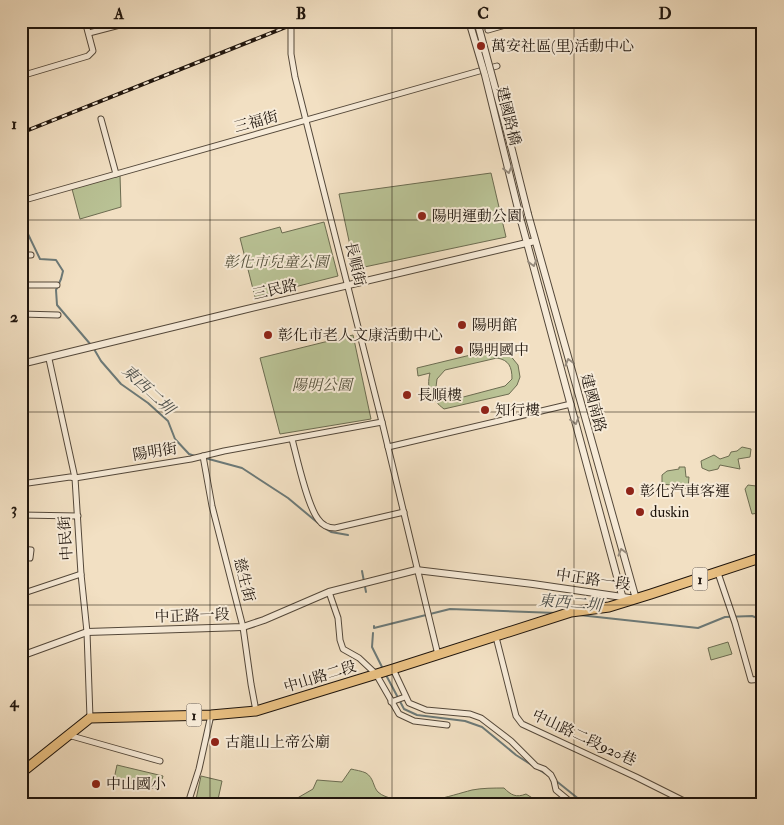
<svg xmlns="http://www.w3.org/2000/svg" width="784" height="825" font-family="'IM FELL Double Pica','Noto Serif TC',serif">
  <rect width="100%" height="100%" fill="#f2e0c3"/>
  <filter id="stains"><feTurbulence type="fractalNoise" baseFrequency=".004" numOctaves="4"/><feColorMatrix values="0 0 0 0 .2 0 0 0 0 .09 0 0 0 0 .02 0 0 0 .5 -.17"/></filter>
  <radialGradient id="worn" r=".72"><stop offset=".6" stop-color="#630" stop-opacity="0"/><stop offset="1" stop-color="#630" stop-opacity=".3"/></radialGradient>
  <!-- green -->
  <g fill="#b9c295" stroke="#6c6c51" fill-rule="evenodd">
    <path d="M491,173L506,237L355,269L339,194Z"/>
    <path d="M120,175L121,207L80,219L72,189Z"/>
    <path d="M324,222L338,276L255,297L240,238L280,227L282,233Z"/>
    <path d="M353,335L371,419L280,434L260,358Z"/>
    <path d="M516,344L518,352L509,354L518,365L520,377L517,385L509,394L444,409C431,399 426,389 430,373L418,376L417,368ZM497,358C509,360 512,367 512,379L505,386L452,400L443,396L436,387L437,379L445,370Z"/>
    <path d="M742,447L751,449L750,457L738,459L740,469L720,465L718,469L709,471L702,468L701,461L714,455L720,459L729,456L731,452L737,451Z"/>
    <path d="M679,467H685L686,477H689L688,488L673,489L671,485L662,484V475L667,471L679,469Z"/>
    <path d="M748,485L756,486L761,505L759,513L752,514L745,489Z"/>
    <path d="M728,642L732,654L711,660L708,648Z"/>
    <path d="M117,765L163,776L159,790L114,779Z"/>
    <path d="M351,769C355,770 362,771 366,773C374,778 373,787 378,792C382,796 388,797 392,799C417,808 449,796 472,790C482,788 494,788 504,788C511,795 516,798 526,794L542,804H287L313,789L317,780L342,782Z"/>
    <path d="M201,776L222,781L217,804H195Z"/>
  </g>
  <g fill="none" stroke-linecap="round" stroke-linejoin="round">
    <!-- stream -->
    <g stroke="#6c7977" stroke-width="2">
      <path d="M21,226L27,232L40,259L56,260L63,271L61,279L56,290L57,305L91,345"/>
      <path d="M94,349L101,361L121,384L148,403L168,421L175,439L189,454L195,456"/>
      <path d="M205,458L242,468L288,498L318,523"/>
      <path d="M326,529L331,532L348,535"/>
      <path d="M362,571L366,592"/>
      <path d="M579,615L698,628L725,617L752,616L763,620"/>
      <path d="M374,626V628L450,609L557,613"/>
      <path d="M373,633L372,647L383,669"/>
      <path d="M386,675L404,709L417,715L465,721L482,727L516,755L549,776"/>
      <path d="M555,780L585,804"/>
    </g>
    <!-- minor casing -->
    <g stroke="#54483a" stroke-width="7">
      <g id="minor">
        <path d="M291,21V54L295,77L382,422L438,655"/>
        <path d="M163,22L164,21"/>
        <path d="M488,30L519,21"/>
        <path d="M89,33L135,21"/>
        <path d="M21,56L27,74"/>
        <path d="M21,76L88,56L93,51L85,21"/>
        <path d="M101,119L116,174"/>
        <path d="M21,201L497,66"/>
        <path d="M21,255H31"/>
        <path d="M21,285H57"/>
        <path d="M21,314L58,315"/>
        <path d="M49,359L75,478L81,574L87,632L90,718"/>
        <path d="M292,439C297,458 307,505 318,519C322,525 328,528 335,528L404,512"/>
        <path d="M388,447L571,404"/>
        <path d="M203,456L212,506L243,627L251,684L256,711"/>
        <path d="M21,484L70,477L75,478L191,459L224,451L382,422"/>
        <path d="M21,515L78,516"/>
        <path d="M21,549L31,550L30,558"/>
        <path d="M718,573L735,623L751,680L763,679"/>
        <path d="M329,592L338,618L340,640L343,649L359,658L376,674L399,714L414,721L447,725"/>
        <path d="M21,594L81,574"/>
        <path d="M496,637L516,716L522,724L636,777L690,804"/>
        <path d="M393,669L409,703L426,710L470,714L481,718L511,741L536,766L544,769L551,775L554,781L556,790L573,804"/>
        <path d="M391,702L405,697"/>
        <path d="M68,735L160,761"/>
        <path d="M190,797L199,769L211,715"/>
      </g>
    </g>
    <!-- tertiary casing -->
    <g stroke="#54483a" stroke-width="8">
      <g id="tertiary">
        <path d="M520,217L623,599"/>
        <path d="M21,364L243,310L535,241"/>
        <path d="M21,656L87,632L243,627L264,620L329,592L416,570L533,584L636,599L528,214"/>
      </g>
    </g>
    <!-- primary casing -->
    <g stroke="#1f150d" stroke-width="11">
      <path id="primary" d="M21,773L90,718L211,715L256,711L393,669L571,612L609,607L651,594L763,557"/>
    </g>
    <!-- minor -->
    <use href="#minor" stroke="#f7ebd8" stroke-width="5"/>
    <!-- tertiary -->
    <use href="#tertiary" stroke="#f7ebd8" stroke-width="6"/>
    <!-- primary -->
    <use href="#primary" stroke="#e9c082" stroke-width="9"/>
    <!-- rail casing -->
    <g stroke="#1f150d" stroke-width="4">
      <path id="rail" d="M21,133L301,21"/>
    </g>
    <!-- rail -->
    <use href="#rail" stroke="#f7ebd8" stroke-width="2" stroke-dasharray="5.5" stroke-linecap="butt"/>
    <!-- tertiary-bridge casing -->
    <g stroke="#54483a" stroke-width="8" stroke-linecap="butt">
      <g id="tertiary-bridge">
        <path d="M469,21L485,75L520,217"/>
        <path d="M477,21L512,150L528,214"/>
      </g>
    </g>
    <!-- tertiary-bridge -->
    <use href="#tertiary-bridge" stroke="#f7ebd8" stroke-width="6"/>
  </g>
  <!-- one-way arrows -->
  <defs><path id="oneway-chevron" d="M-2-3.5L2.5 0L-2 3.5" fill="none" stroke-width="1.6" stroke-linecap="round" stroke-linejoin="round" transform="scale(1.25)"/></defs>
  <g stroke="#968b7d">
    <use href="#oneway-chevron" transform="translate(508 170) rotate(76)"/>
    <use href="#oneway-chevron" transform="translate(533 263) rotate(75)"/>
    <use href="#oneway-chevron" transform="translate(569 362) rotate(-105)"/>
    <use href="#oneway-chevron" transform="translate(575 421) rotate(75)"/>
    <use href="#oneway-chevron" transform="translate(622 552) rotate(-106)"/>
  </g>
  <!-- grid -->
  <path fill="none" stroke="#1f150d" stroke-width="1" stroke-opacity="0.55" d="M210,21V804M392,21V804M574,21V804M21,220H763M21,412H763M21,605H763"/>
  <!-- markers -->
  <g fill="#8f2418" stroke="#f7ebd8" stroke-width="2">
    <circle cx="481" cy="46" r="5"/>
    <circle cx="422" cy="216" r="5"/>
    <circle cx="462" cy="325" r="5"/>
    <circle cx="268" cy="335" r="5"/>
    <circle cx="459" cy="350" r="5"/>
    <circle cx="407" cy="395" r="5"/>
    <circle cx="485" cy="410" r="5"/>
    <circle cx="630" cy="491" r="5"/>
    <circle cx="640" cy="512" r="5"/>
    <circle cx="215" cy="742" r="5"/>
    <circle cx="96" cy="784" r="5"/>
  </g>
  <g text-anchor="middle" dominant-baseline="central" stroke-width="4" stroke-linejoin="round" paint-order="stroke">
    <!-- shield labels -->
    <g fill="#f7ebd8" stroke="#60554a" stroke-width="1">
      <rect x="692.5" y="567.5" width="15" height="23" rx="4"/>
      <rect x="186.5" y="703.5" width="15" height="23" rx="4"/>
    </g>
    <g font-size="14" font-weight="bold" fill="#1f150d">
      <text x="700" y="579">1</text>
      <text x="194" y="715">1</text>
    </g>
    <!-- poi labels -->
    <g font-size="15" fill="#1f150d" stroke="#f7ebd8" text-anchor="start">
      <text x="491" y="46">萬安社區(里)活動中心</text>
      <text x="432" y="216">陽明運動公園</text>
      <text x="472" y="325">陽明館</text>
      <text x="278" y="335">彰化市老人文康活動中心</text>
      <text x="469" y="350">陽明國中</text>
      <text x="417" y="395">長順樓</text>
      <text x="495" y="410">知行樓</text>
      <text x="640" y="491">彰化汽車客運</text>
      <text x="650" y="512">duskin</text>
      <text x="225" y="742">古龍山上帝公廟</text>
      <text x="106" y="784">中山國小</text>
    </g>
    <!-- street labels -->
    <g font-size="15" fill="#1f150d" stroke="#f7ebd8">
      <text transform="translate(508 116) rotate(76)">建國路橋</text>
      <text transform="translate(256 122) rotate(-15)">三福街</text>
      <text transform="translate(355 264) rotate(77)">長順街</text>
      <text transform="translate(275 290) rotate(-13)">三民路</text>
      <text transform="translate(593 403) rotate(75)">建國南路</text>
      <text transform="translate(155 452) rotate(-9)">陽明街</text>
      <text transform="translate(66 538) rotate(-94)">中民街</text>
      <text transform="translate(244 580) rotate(76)">慈生街</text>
      <text transform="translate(593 580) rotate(8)">中正路一段</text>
      <text transform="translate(192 616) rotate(-2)">中正路一段</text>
      <text transform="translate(320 677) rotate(-17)">中山路二段</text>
      <text transform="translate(584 738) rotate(25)">中山路二段920巷</text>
    </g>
    <!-- park labels -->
    <g font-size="15" font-style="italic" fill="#55523d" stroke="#f7ebd8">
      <text x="276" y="262">彰化市兒童公園</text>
      <text x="322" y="385">陽明公園</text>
    </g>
    <!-- water labels -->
    <g font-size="16" font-style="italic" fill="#4c4f4b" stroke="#f7ebd8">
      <text transform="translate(148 390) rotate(43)">東西二圳</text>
      <text transform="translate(570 603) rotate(5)">東西二圳</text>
    </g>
  </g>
  <!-- margin -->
  <rect width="784" height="825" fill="none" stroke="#f2e0c3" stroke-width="55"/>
  <rect x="28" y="28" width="728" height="770" fill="none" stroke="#1f150d" stroke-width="2"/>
  <g font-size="16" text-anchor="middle" font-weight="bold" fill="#1f150d">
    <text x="119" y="19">A</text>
    <text x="301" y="19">B</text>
    <text x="483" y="19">C</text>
    <text x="665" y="19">D</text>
    <text x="14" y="129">1</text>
    <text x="14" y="322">2</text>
    <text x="14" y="514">3</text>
    <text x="14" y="707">4</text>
  </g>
  <rect width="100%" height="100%" filter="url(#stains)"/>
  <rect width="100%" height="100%" fill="url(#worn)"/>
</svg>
